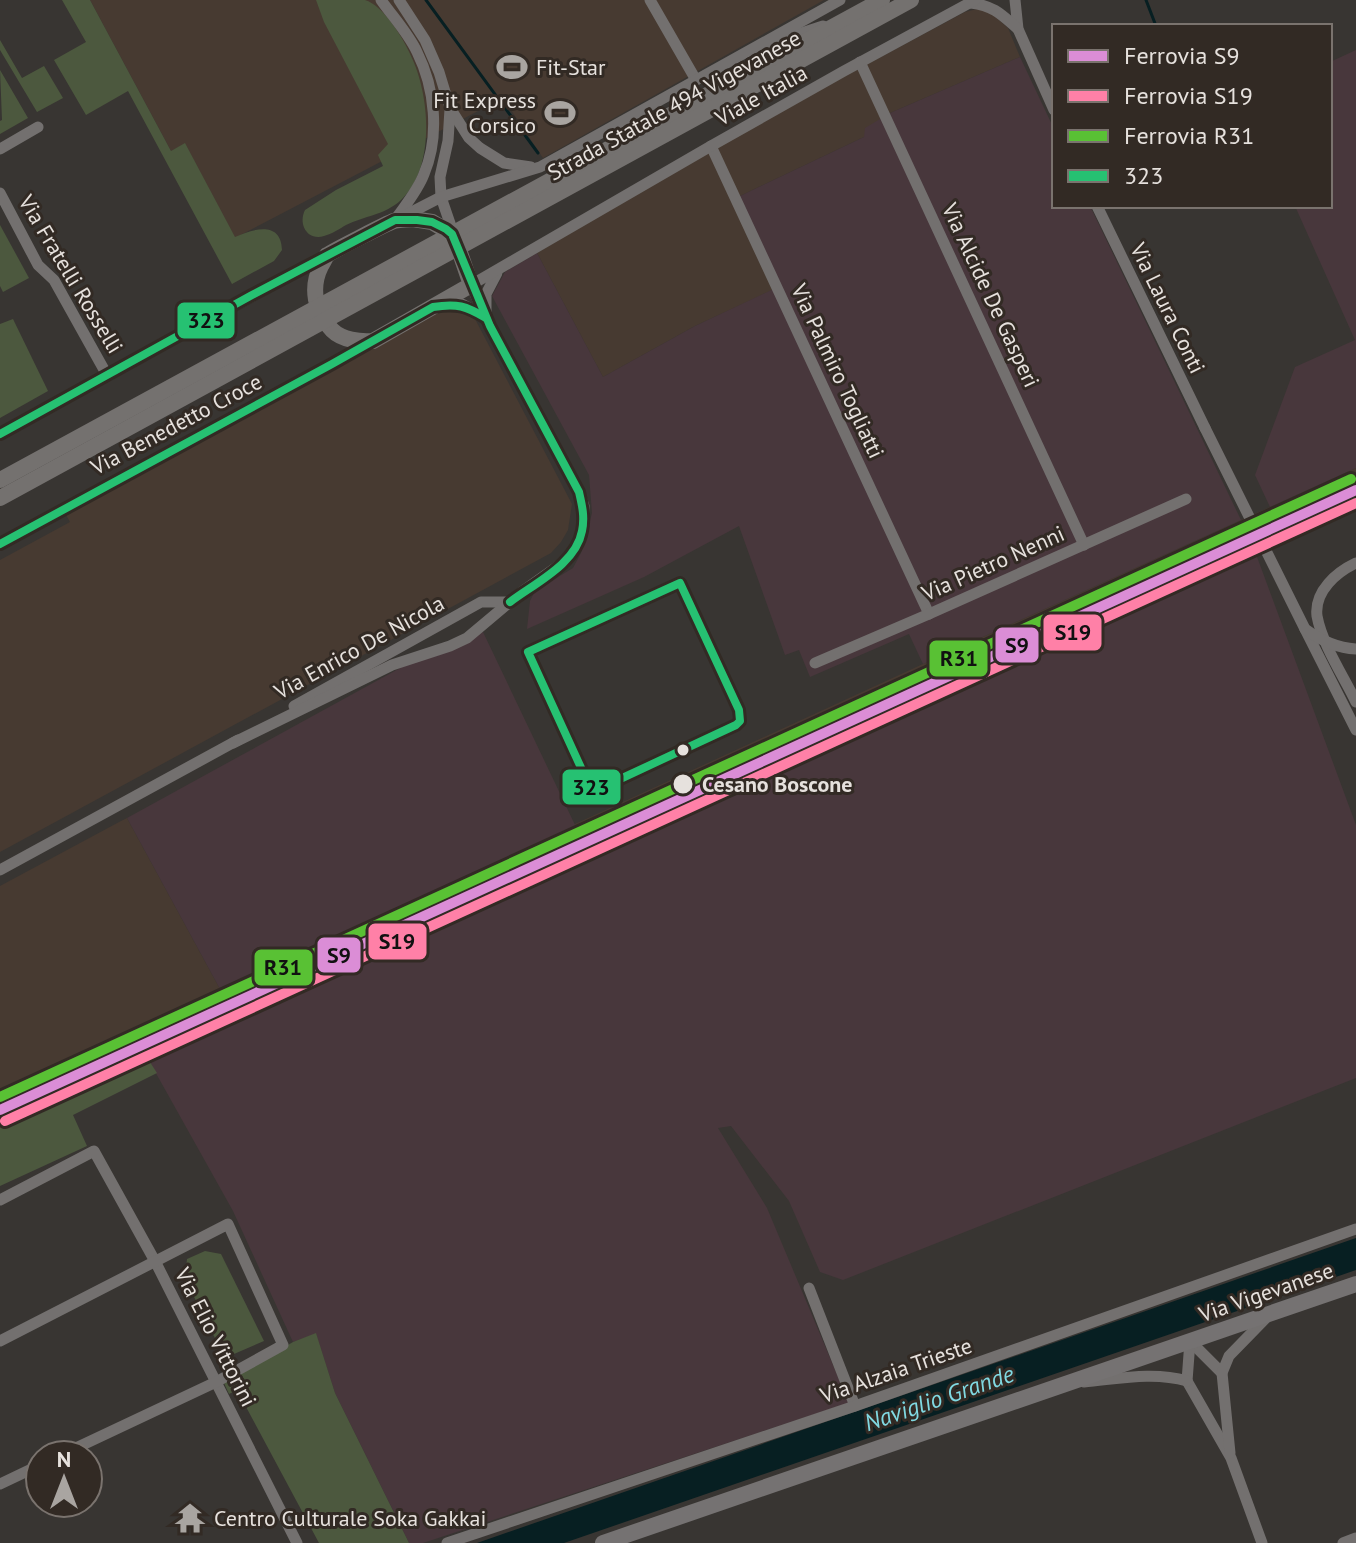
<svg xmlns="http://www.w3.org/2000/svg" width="1356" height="1543" font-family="'PT Sans',sans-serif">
  <rect width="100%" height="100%" fill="#383532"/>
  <!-- built -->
  <g fill="#473a31">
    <path d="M90,0H824L543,158L503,98L235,238L185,144L171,151Z"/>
    <path d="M977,9L990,12L1008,28L1020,57L890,113L864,137L738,197L781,286L695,326L603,377L537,253L735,135L965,12Z"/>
    <path d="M448,306L464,307L474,317L572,504L568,530L561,542L551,553L0,852V560L70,522L65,513Z"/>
    <path d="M1356,468V499L918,698L878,720L674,815L676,821L667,825L592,860L588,853L230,1011L142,1052L143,1055L134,1059V1061L0,1122V886L121,821L127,818L220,989L575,827V824L923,664Z"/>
  </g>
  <!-- industrial -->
  <g fill="#48373c">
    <path d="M1356,50V468L1270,507L1255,475L1295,367L1355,340L1295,206H1330V62Z"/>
    <path d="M1020,57L1054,129V206H1090L1241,520L923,664L909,634L810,677L799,650L785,655L739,526L644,577L527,629L530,601L535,591L573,568L581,553L592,513L589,475L492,296L505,272L537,253L603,377L695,326L780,286L738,197L864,137L865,128L890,113Z"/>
    <path d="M1253,546L1356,825V1078L843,1280L820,1272L789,1201L731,1126L718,1128L767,1208L849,1403L423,1543H409L335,1393L316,1334L293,1342L233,1211L148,1059L430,934L427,926L588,852L592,859L667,825L676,821L673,815L878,720L918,698Z"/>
    <path d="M483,632L576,827L220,989L127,818L402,667L446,651Z"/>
  </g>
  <!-- green -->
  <g fill="#4c583e">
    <path d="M62,0H90L171,151L185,143L235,237C253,229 281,220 282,250L274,261L232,284L128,91L86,115L54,60L86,42Z"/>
    <path d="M316,0C328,0 356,0 365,0C383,5 404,39 411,56C430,95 436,168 401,200C385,215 364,216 346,225C339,229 332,234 324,236C307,241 298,224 305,210L336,190L383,166L378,155L388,144L324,22Z"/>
    <path d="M0,40L22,78L44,66L63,98L37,112L0,50Z"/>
    <path d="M0,70L28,118L0,134V121L2,120Z"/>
    <path d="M0,225L29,278L3,292L0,286Z"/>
    <path d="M13,319L48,391L0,418V324Z"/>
    <path d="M140,1056L143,1061L148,1059L157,1073L73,1115L87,1146L0,1186V1122L133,1061L134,1059Z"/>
    <path d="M205,1251L221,1254L264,1341L234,1354L221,1350L185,1279L187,1259Z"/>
    <path d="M316,1333L335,1393L409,1543H319L237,1390L229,1394L224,1383L293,1342Z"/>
  </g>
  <!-- water -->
  <path fill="#071f22" d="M1356,1238V1270L564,1543H477Z"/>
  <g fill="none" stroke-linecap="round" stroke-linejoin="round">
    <!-- stream -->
    <g stroke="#071f22" stroke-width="3">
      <path d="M426,0L538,153"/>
      <path d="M1146,0L1156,26"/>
    </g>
    <!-- minor -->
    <g stroke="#73706f" stroke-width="11">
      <path d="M381,0C393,17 408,33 417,52C435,88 440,136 424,174C418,190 407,203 397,217"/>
      <path d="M399,0L425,40L439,72L450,108L469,138L480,148L504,163L531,167"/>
      <path d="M650,0L696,80"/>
      <path d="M1015,0L1018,29L1054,110"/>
      <path d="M971,3C994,6 1001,14 1018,29"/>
      <path d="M771,43L823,26"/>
      <path d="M860,62L1084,545"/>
      <path d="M450,109L448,141L440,177L441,197L454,235"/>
      <path d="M711,146L929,614"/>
      <path d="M0,149L38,127"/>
      <path d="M0,193L38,265L54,280L107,375"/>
      <path d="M1097,206L1205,428"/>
      <path d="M402,217L441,197L540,167L840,0"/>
      <path d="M443,305L462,304L486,317"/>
      <path d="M486,313V294L497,273"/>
      <path d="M0,434L326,256"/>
      <path d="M0,544L372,342"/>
      <path d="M1356,563C1337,572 1314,591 1317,616C1322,644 1344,677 1356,702"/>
      <path d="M1305,629L1356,730"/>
      <path d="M815,663L929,614L1186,499"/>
      <path d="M294,706L481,602H510"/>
      <path d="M233,743L392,665L450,646L467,638L523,591L568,559L579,542L584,524V506L579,492L486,318L471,285L711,146L844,71L975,0"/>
      <path d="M0,870L238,740"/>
      <path d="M0,1200L94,1151L156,1263L297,1543"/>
      <path d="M809,1288L855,1406"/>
      <path d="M0,1341L228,1224L283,1345L216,1382L61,1455"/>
      <path d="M1190,1341L1222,1373"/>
      <path d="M1187,1381L1231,1458L1262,1543"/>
      <path d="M1187,1381L1190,1341"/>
      <path d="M1084,1382C1118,1379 1153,1371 1187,1381"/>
      <path d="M1230,1453L1222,1373L1229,1356L1268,1316"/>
      <path d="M0,1484L40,1465"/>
      <path d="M447,1543L855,1406L1356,1229"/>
      <path d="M1343,1543L1356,1538"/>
    </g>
    <!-- secondary -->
    <path stroke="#757272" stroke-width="16" d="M603,1543L1356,1284"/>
    <!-- primary -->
    <g stroke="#74716f" stroke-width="16">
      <path d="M413,219L432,222L454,235L471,285L373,341C360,342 342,340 332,330C315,312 310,288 321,266C322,264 326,257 327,255C333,251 387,223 394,221C400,219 408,220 413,219Z"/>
      <path d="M0,480C295,321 589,161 882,0"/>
      <path d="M0,498L911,0"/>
    </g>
    <!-- minor-bridge -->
    <path stroke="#73706f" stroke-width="11" d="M1205,428L1305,629C1320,640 1337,648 1356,649"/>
    <!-- bus-1 casing -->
    <g stroke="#322a24" stroke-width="14">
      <g id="bus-1">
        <path d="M0,434L252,295L395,220H417L432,222L446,229L452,234L490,326L579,492C582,505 585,517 582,531C576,564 535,583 510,602"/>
        <path d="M0,544L332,364L433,307C457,303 466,306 486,318"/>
        <path d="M680,583L739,710L740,721L736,725L603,787L592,788L588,783L528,652Z"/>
      </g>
    </g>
    <!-- bus-1 -->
    <use href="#bus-1" stroke="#26c172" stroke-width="8"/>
    <!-- rail-1 casing -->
    <g stroke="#322a24" stroke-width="16">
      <path id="rail-1" d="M0,1110L1356,490"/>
    </g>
    <!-- rail-2 casing -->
    <g stroke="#322a24" stroke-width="16">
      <path id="rail-2" d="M5,1121L1356,503"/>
    </g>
    <!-- rail-3 casing -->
    <g stroke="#322a24" stroke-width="16">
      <path id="rail-3" d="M0,1097L1351,479"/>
    </g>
    <!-- rail-1 -->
    <use href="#rail-1" stroke="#db8dd6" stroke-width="10"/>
    <!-- rail-2 -->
    <use href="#rail-2" stroke="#ff80a7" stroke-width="10"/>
    <!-- rail-3 -->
    <use href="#rail-3" stroke="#59c134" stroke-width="10"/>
  </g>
  <!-- icons -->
  <defs>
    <g id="stadium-bare" transform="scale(2.4)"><path d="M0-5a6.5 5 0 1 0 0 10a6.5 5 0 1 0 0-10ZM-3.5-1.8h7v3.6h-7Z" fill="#a9a5a1" stroke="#322a24" stroke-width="2.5" paint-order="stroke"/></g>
    <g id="temple-bare" transform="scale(2.4)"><path d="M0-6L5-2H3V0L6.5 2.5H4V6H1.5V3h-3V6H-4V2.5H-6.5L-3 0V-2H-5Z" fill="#a9a5a1" stroke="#322a24" stroke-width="2.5" paint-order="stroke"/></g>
  </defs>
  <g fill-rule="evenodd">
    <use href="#stadium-bare" x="512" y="67"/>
    <use href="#stadium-bare" x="560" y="113"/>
    <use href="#temple-bare" x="190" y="1518"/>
  </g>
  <!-- markers -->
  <g fill="#e6e1dd" stroke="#322a24" stroke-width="3">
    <circle cx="683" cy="750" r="7"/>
    <circle cx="683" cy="784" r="11"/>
  </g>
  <g text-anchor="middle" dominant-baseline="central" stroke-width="6" stroke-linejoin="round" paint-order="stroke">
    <!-- poi labels -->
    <g font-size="22" fill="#e6e1dd" stroke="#322a24" text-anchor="start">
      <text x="536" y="67">Fit-Star</text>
      <text x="536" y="100" text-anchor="end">Fit Express<tspan x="536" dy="25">Corsico</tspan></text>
      <text x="214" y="1518">Centro Culturale Soka Gakkai</text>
    </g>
    <!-- street labels -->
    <g font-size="22" fill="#e6e1dd" stroke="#322a24">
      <text transform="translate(761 95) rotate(-29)">Viale Italia</text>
      <text transform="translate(674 105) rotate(-29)">Strada Statale 494 Vigevanese</text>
      <text transform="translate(71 274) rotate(59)">Via Fratelli Rosselli</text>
      <text transform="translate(991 295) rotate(65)">Via Alcide De Gasperi</text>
      <text transform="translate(1168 308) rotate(64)">Via Laura Conti</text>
      <text transform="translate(838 371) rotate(65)">Via Palmiro Togliatti</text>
      <text transform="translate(176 424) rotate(-28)">Via Benedetto Croce</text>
      <text transform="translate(993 563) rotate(-24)">Via Pietro Nenni</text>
      <text transform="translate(359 647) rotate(-29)">Via Enrico De Nicola</text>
      <text transform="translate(1266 1292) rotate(-19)">Via Vigevanese</text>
      <text transform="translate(216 1337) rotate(63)">Via Elio Vittorini</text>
      <text transform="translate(896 1370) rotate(-19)">Via Alzaia Trieste</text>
    </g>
    <!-- stop labels -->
    <g font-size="22" font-weight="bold" fill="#e6e1dd" stroke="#322a24" text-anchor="start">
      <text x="702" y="784">Cesano Boscone</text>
    </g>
    <!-- water labels -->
    <g font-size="24" font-style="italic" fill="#80d9e2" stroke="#322a24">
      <text transform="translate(939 1398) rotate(-19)">Naviglio Grande</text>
    </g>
  </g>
  <g stroke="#322a24" stroke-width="3">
    <rect x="176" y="301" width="60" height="39" rx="8" fill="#26c172"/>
    <rect x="1042" y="613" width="61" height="39" rx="8" fill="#ff80a7"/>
    <rect x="994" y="626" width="46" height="38" rx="8" fill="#db8dd6"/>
    <rect x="928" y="639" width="61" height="39" rx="8" fill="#59c134"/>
    <rect x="561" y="768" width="61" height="38" rx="8" fill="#26c172"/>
    <rect x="367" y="922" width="61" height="39" rx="8" fill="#ff80a7"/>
    <rect x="316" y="936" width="46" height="38" rx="8" fill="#db8dd6"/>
    <rect x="253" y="948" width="61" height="39" rx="8" fill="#59c134"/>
  </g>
  <g font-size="22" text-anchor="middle" font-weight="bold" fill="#111">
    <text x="206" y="328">323</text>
    <text x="1073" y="640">S19</text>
    <text x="1017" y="653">S9</text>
    <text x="959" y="666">R31</text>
    <text x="591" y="795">323</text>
    <text x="397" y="949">S19</text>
    <text x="339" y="963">S9</text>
    <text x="283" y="975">R31</text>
  </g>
  <!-- legend -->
  <rect x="1052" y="24" width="280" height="184" fill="#322a24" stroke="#7a736e" stroke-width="2"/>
  <rect x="1068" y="50" width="40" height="12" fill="#db8dd6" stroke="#7a736e" stroke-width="2"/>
  <text x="1124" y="64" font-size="24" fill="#e6e1dd">Ferrovia S9</text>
  <rect x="1068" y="90" width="40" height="12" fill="#ff80a7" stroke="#7a736e" stroke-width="2"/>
  <text x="1124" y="104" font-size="24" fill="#e6e1dd">Ferrovia S19</text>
  <rect x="1068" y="130" width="40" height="12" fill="#59c134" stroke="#7a736e" stroke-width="2"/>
  <text x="1124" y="144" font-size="24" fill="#e6e1dd">Ferrovia R31</text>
  <rect x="1068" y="170" width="40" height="12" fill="#26c172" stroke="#7a736e" stroke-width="2"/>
  <text x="1124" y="184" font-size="24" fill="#e6e1dd">323</text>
  <!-- north arrow -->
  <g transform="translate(64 1479)"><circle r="38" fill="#322a24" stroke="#7a736e" stroke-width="2"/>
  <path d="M0-6L14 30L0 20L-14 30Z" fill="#a9a5a1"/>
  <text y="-12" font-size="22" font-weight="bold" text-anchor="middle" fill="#e6e1dd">N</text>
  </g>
</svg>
